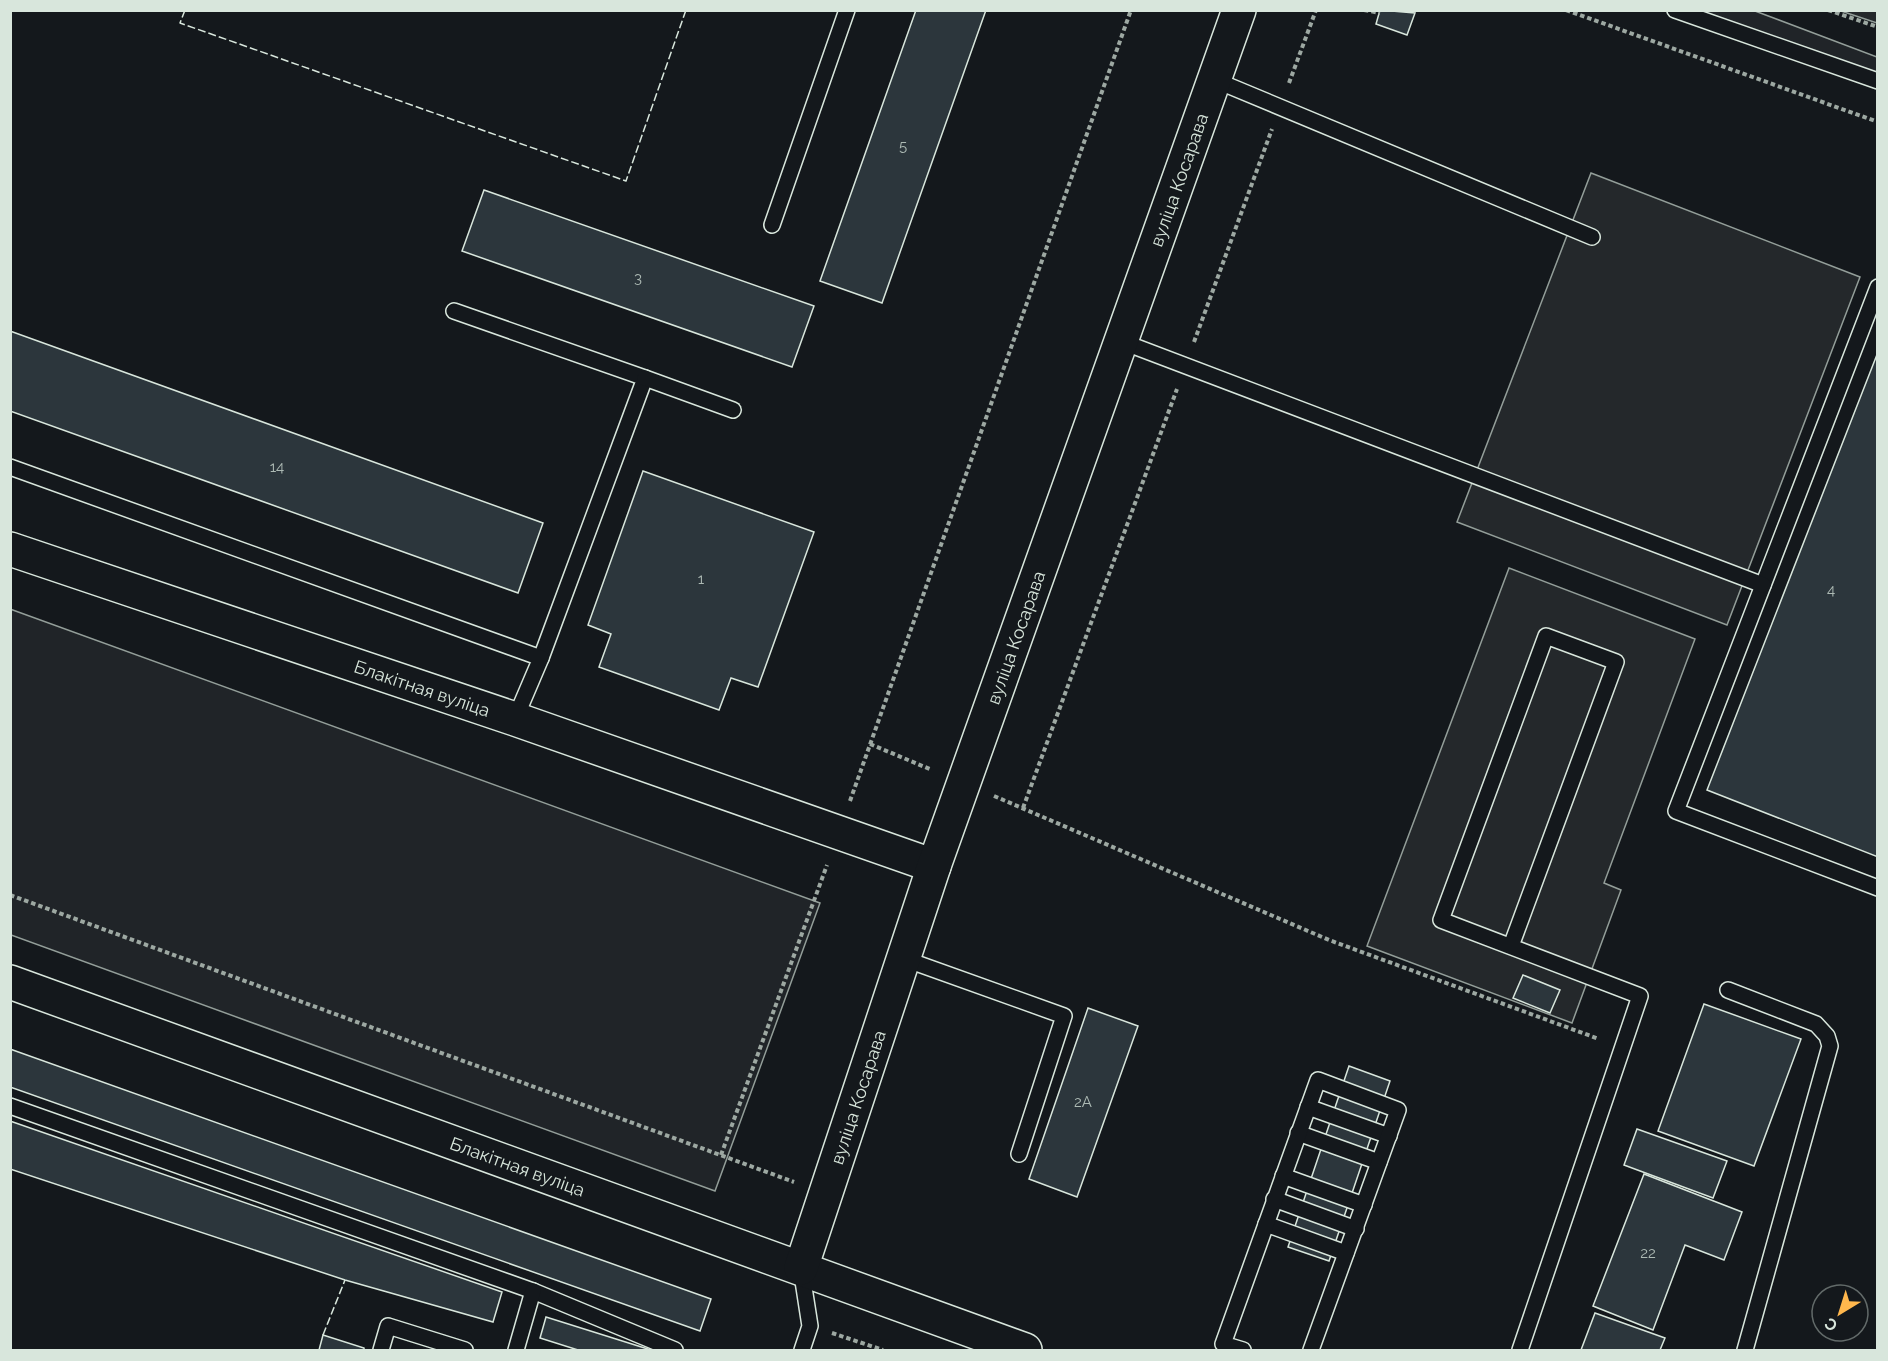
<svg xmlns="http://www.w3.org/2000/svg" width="1888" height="1361" font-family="Raleway,sans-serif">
  <rect width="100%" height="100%" fill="#14181c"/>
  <!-- green -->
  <g fill="#202428" stroke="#939e99" stroke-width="1.5">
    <path d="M1696,11H1755L1877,57V77Z"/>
    <path d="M10,609L820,903L715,1191L11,935Z"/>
  </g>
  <!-- parking -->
  <g fill="#24282b" stroke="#939e99" stroke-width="1.5">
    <path d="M1841,11H1877V23Z"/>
    <path d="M1591,173L1860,277L1727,625L1457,522Z"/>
    <path d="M1509,568L1695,639L1604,883L1621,890L1572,1023L1367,946Z"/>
  </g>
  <!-- building -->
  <g fill="#2c363c" stroke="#d8e6dc" stroke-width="1.5">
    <path d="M916,10H986L882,303L820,281Z"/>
    <path d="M1380,10L1415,13L1407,35L1376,24Z"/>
    <path d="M484,190L814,306L792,367L462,251Z"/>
    <path d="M10,331L543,523L518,593L10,411Z"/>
    <path d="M1878,352V857L1707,790Z"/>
    <path d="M643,471L814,532L758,687L731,678L719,710L599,667L611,634L588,625Z"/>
    <path d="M1523,975L1560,990L1550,1013L1513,998Z"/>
    <path d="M1704,1004L1801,1039L1754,1166L1658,1131Z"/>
    <path d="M1088,1008L1138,1026L1077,1197L1029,1179Z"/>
    <path d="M10,1049L711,1299L700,1331L10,1087Z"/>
    <path d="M1349,1066L1390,1081L1329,1261L1288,1247Z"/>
    <path d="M10,1121L502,1292L493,1322L345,1280L10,1169Z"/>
    <path d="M1637,1129L1727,1161L1713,1198L1624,1165Z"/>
    <path d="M1644,1174L1742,1212L1724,1260L1685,1245L1653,1330L1593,1306Z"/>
    <path d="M1595,1313L1665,1338L1660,1350H1581Z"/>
    <path d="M546,1317L651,1350H578L540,1338Z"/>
    <path d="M323,1335L364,1348V1350H319Z"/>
  </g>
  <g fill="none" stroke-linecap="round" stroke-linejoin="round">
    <!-- lane casing -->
    <g stroke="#d8e6dc" stroke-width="18">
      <g id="lane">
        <path d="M1675,10L1878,81"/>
        <path d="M1215,80L1592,237"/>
        <path d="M772,225L847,10"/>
        <path d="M1878,287L1676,811L1878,888"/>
        <path d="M454,311L645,378L541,658"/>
        <path d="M1123,342L1763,585"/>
        <path d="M645,378L733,410"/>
        <path d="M10,467L541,658L515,719"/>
        <path d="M1511,946L1616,662L1546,636L1441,920L1640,996L1520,1350"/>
        <path d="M902,958L1064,1016L1019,1154"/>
        <path d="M1728,990L1816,1024L1827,1036L1830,1046L1745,1350"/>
        <path d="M10,1106L533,1291L675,1350"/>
        <path d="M1308,1107L1389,1136"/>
        <path d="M1298,1133L1379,1162"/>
        <path d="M1283,1176L1364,1205"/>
        <path d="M1274,1199L1356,1229"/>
        <path d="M1266,1224L1346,1253"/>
        <path d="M801,1268L810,1326L802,1350"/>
        <path d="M381,1350L388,1326L465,1350"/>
        <path d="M516,1350L533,1291"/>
        <path d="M1243,1350L1223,1344L1318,1080L1398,1110L1311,1350"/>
      </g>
    </g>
    <!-- secondary casing -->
    <g stroke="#d8e6dc" stroke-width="36">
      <g id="secondary">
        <path id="s1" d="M10,549L515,719L934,866"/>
        <path id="s2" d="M10,982L1025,1350"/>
        <path id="s3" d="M801,1268L934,866L1239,10"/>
      </g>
    </g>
    <!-- path -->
    <g stroke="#9da8a2" stroke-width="4" stroke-dasharray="4.5 3" stroke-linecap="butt">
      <path d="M1364,10L1380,13"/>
      <path d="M1566,10L1878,122"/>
      <path d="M1828,10L1878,27"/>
      <path d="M1289,83L1316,10"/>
      <path d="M1194,342L1272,129"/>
      <path d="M870,744L932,770"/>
      <path d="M994,796L1329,940L1599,1039"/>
      <path d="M850,801L1131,10"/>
      <path d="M1023,808L1177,389"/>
      <path d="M10,895L794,1182"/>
      <path d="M721,1155L827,865"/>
      <path d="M832,1333L883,1350"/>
    </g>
    <!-- lane -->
    <use href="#lane" stroke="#14181c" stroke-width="15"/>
    <!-- secondary -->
    <use href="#secondary" stroke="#14181c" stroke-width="33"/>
    <!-- fence -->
    <g stroke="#d8e6dc" stroke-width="1.5" stroke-dasharray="8 3" stroke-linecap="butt">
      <path d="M185,10L180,23L626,181L686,10"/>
      <path d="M323,1335L345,1280"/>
    </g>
  </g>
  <g text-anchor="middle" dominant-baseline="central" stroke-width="4.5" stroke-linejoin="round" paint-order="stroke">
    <!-- number labels -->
    <g font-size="15" fill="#adbab4">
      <text x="903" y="146">5</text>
      <text x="638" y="278">3</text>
      <text x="277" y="467">14</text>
      <text x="701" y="579">1</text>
      <text x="1831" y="590">4</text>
      <text x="1083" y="1102">2А</text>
      <text x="1648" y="1253">22</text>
    </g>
    <!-- street labels -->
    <g font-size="18" fill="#d8e6dc" stroke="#14181c">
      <text stroke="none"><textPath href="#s3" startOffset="1152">вуліца Косарава</textPath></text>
      <text stroke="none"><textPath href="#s3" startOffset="666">вуліца Косарава</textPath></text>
      <text stroke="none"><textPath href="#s1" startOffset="435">Блакітная вуліца</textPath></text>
      <text stroke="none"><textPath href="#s3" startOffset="180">вуліца Косарава</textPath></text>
      <text stroke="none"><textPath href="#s2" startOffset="540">Блакітная вуліца</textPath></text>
    </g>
  </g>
  <!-- border -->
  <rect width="1888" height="1361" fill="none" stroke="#d8e6dc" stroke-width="24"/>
  <!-- north arrow -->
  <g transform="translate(1840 1313) rotate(218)"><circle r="28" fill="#14181c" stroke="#626a69" stroke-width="1.5"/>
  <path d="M0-4.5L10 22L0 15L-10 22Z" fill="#ffb74d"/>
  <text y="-9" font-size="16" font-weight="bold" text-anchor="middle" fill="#d8e6dc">С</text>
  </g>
</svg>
